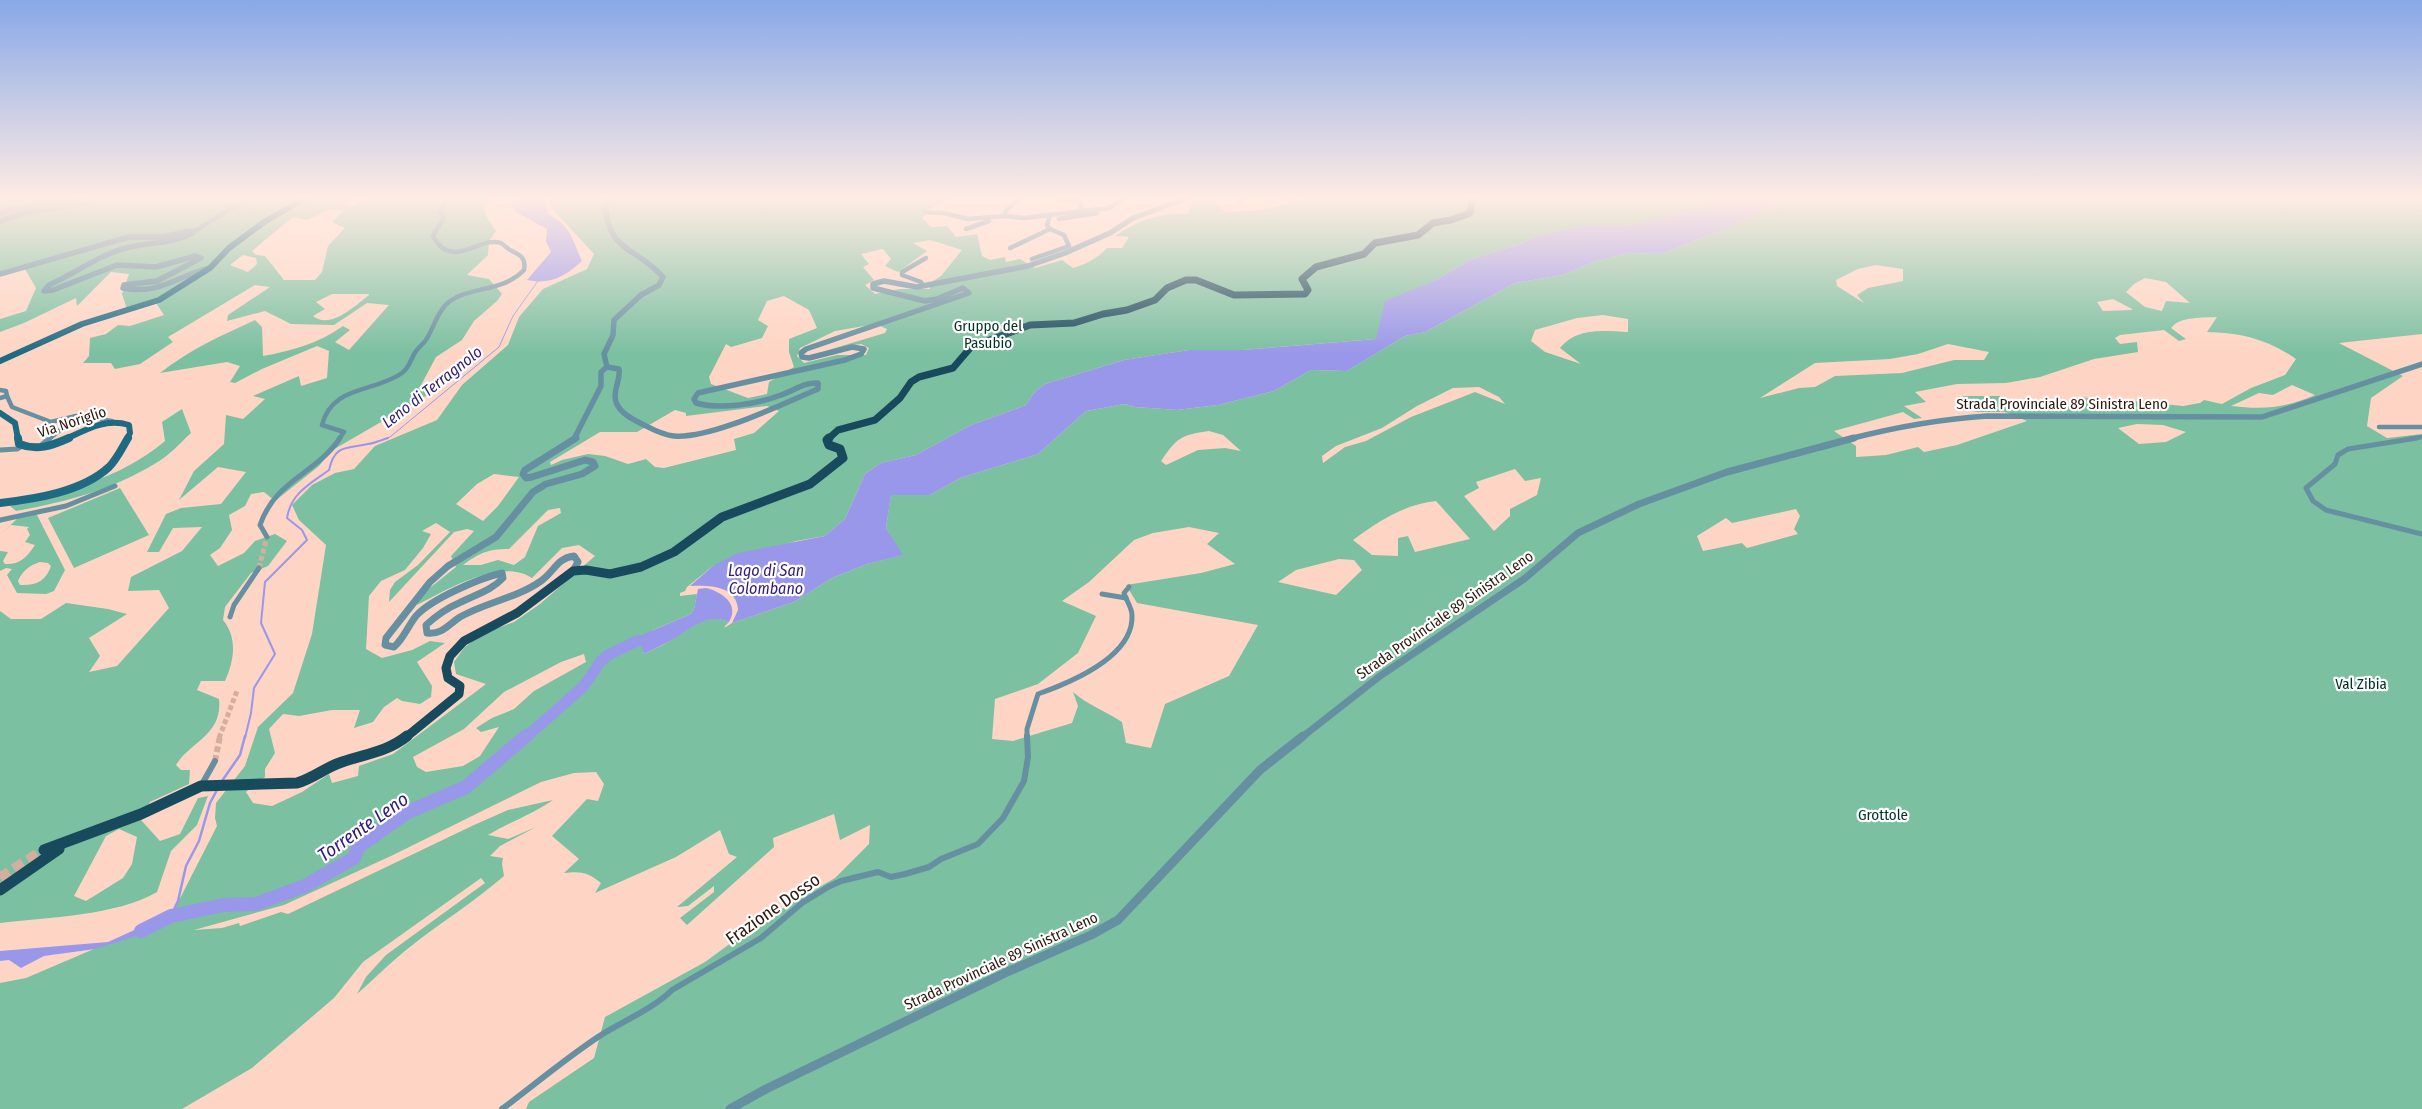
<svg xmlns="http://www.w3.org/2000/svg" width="2422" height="1109" font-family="'Fira Sans Condensed',sans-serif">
  <rect width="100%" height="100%" fill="#fed5c4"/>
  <!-- green -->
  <g fill="#7bc0a1" fill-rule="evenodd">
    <path d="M0,199H350L343,205L353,206L368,199H493L484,206L486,216L496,231L489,241L488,255L467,275L489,279L502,294L497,301L474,321L462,340L436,357L420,387L431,393L331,451L319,466L275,501L264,492L251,494L245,506L229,515L232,530L220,548L210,555L218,566L244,553L255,541L275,534L287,541L268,566L251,573L225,607L223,620C238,638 234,661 225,681H201L197,690L219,699C223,735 190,742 176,765L181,770H190L189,784L150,802L141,820L160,841L180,834L198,798L208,796L197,825L171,851L157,892C116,916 48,917 0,923V611L11,619H41L66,603L108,609L127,614L89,638L100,656L89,672L117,666L169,608L159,590L128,591L131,577L182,551L202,527L173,528L159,552H147L166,514L181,508L221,504L246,472L218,467L179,500L194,471L224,444L226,415L243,419L265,399L253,396L299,376L301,386L327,378L329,351L317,346L262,369L235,383L230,382L240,366L227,362L160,373C189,350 222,335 255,320L262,327L263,356C292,351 319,343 343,326L350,330L335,342L349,350L389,305L367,303L334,325L291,324L265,311L227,321L228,315L270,287L255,285L168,337L173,342L140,364L115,369L111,363H83L89,356L90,338L106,334L118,325L130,326L164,315L154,300L127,309L122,294L129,274L111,272L77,306L76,298L24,323L0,332V319L26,311L36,288L25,269L0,272ZM328,210H344L332,222L345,228L328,246L322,272L315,280H284L265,256L256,255L252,251L293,217L307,220ZM243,255L256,258L257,264L248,272L230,265ZM332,294H369V295C355,306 330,330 313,316L325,309L316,302ZM119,829L137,837L132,864L123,878L86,901L74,896L106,836Z"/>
    <path d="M551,199H952L933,207L922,218L931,227L947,226L956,237L977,234L982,256L990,260L1005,257L1006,262L1020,259L1035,268L1062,260L1073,268C1086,264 1098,258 1107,248H1122L1129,237L1115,236C1136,221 1160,212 1187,214L1194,202L1215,203L1226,212L1260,210L1308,199H1709L1696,211L1630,225L1580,226L1538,236L1523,243L1472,259L1434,281L1376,339L1243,350H1189L1124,360L1045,384L1034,393L1026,405L969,426L916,455L881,463L865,474L845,519L825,536L796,541L713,566L687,587L685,591L680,593V596L697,594L694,609L691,614L653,630L640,640L644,654C654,649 664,645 673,639C692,628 706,612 729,622L724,627H726L732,623L794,602L832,578L867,564L902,555L886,528L891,494L930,495L960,478L1038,454L1086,411L1125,404L1135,407L1177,410L1218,405L1274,391L1311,370L1347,371L1405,336L1425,332L1515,283L1563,275L1593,262L1629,253L1661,254L1737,224L1786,199H2422V334L2339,343L2403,376L2371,398L2367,426L2387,438L2422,434V1109H526L529,1102L594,1058L605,1017L705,962L761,921L835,878L869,844L870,825L840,840L834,814L773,838L774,847L687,925L680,918L714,892V886L688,906L677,907L737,857L729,854L720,830L676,857L595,893L601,883C588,872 580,871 564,873L579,859L552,836L587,799L598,801L604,784L596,772L574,773L541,782L391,856L284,905L194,930L222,928L239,923L240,926L281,912L288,914L474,825L508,810L553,800C533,814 510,822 488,835L508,839L536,827L500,846L490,856L503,858L502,864L504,876C473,903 438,924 406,950C389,964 373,980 357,994L366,977L386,955L485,883L481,878L363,962L334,998L252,1068L182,1109H0V983L26,978L171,916L217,826L215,818L216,803L245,766L258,727L293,693L312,634L326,545L299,520L292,505L312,485L335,473L354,469L375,446L437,420L462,385L508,345L519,317L543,289L587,269L594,254L548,204ZM930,240L962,250L941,276L930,283V289H899L875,294L865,285L874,280L863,267L869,264L861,254L883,249L891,259L885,266L898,272L927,251L913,243ZM1876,265L1903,269V281L1868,288L1857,295L1864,303L1837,286L1836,280L1858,269ZM2145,278L2166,282L2190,303L2166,301L2162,311L2145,307L2126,292L2134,284ZM784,296L809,310L817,328L789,339V352L794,367L769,382L767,394L748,398L711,384L709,377L726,344L731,347L762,338L768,326L758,320L767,301ZM2113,299L2132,309V310L2103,311L2097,302ZM1603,315L1628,319V332C1604,331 1577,327 1560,348L1581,364L1545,352L1531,341L1535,330L1577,318ZM2217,317L2207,332C2242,333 2267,339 2296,359L2285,375L2251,388L2222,404L2204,400L2200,403L2183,406L2134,401L2124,403L2081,397L2083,403L2048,410L2058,403L2001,400L2000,396H1963L1975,412H2005L2027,421L1957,445L1924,452L1918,447L1886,455L1856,457V446L1834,431L1903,412L1914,419L1922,418L1904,406L1926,402L1915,392L1957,384L2006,383L2040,377L2094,359L2138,352L2137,342L2120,344L2115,338L2120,335L2164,330L2179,341L2186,339L2171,328C2180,316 2204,318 2217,317ZM876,324L887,329L885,333L825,351L854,345L861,344L869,348L866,355H837L804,363L797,356L800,348L835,331ZM1948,344L1989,352L1984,360H1954L1902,373L1835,376L1815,387L1799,388L1760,398L1815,363L1890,359L1918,354ZM2292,385L2315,395C2285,408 2264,410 2231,406L2259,393L2273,395ZM1479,387L1499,397L1505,404L1475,392L1411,417L1366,441L1345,447L1323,463L1322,456L1336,446L1382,428L1417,406L1453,388ZM767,406L779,411L754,433L734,439L736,450L664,468L655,467L646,459L628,464L605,456L588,454L562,460L551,465L550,462L600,432H637L675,410L686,413V416ZM2137,424L2163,425L2186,432L2166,442L2139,444L2118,428ZM1209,431L1223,435L1241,451L1225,448L1198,450L1166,465L1161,461C1177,438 1180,435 1209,431ZM1515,469L1525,481L1541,478L1537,495L1510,509V516L1494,531L1464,496L1479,488L1476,482ZM494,474L519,477L498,506L483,521L456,504L477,484ZM1436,501L1470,539L1415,552L1408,536L1398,538V556L1372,555L1353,540C1377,522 1405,504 1436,501ZM560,508L561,513L538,526L525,557L514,565L498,560L481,565H463C480,553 487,549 509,549L548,510ZM1796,509L1800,516L1794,529L1798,534L1747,548L1742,543L1703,551L1697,536L1726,518L1732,523ZM436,523L450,532L418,565L395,582L390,590L389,602L454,532L467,529L474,531L451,556L456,567L421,595L417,605C446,590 501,557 532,578L562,548L579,545L595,556L540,604L514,622L481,634L464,648L454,662L456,674L486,684L393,754L359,766L358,776L332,783L329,774L302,792L272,806L253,803L246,792L265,777V769L275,753L269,729L283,714L299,716L332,710H360L354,728L373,722L384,707L397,698L402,701L420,704L431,697L432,686L417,662L445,643L430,641L412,650L382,658L366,649L369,596L381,581L405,570L423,548L431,534L422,531ZM1189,527L1219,533L1207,544L1235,564L1201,573L1126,585L1137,603L1258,625L1229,676L1165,704L1151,748L1126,743L1122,722C1105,711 1088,705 1073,692L1078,706L1072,723L1013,741L992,739L995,699L1038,684L1078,653L1096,616L1062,601L1089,582L1134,540L1153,533ZM1339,559L1354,560L1362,570L1336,595L1278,582L1296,570ZM584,654L586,662L534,691L514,709L492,718L476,728L481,732L499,727L480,756L463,766L426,772L417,767L413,757L464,729L504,692L561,662Z"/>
    <path d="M182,409L191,433C180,443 169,456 156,463C112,490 66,502 16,511L10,506C66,490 119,480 165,441L162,422Z"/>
    <path d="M120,488L149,535L74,568L48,518Z"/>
    <path d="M27,514L37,515L65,570L54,591L46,594L17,593L7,575L12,569L6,568L0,571V551L8,552L3,561L5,564C20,565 27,557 35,545L25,542L30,535L27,529L29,527L11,525L0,535L18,518L0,523V521ZM40,562L48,563L51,566C46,581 36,586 20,585L18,581C23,570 29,566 40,562Z"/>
  </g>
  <!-- water -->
  <g fill="#9997e9">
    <path d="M515,199H545L548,214C571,226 572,239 582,261C566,276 550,285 527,280L551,252L546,241L547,229L516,212L511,203Z"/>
    <path d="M1709,199H1786L1737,224L1661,254L1629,253L1593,262L1563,275L1515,283L1425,332L1405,336L1347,371L1311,370L1274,391L1218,405L1177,410L1135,407L1125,404L1086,411L1038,454L960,478L930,495H891L886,528L903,555L867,564L832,578L794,602L732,623L738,610C737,585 708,585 690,586L713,566L738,553L825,536L845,519L865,474L881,463L916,455L969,426L1026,405L1034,393L1045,384L1124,360L1189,350H1243L1376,339L1385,301L1434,281L1472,259L1523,243L1538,236L1580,226L1630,225L1696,211Z"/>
    <path d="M706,588C722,592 740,604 729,622C706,612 691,629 672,640C663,645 654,649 644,654L639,640L644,634L691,614L694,609L698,589Z"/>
    <path d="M152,922V931L95,949L44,956L21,968L9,960L0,961V951L108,942Z"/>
  </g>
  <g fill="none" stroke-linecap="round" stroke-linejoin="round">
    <!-- stream-far2 -->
    <path stroke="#9997e9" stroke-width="1" d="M384,439L390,437L499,347L513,316L538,281"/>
    <!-- stream-far1 -->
    <path stroke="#9997e9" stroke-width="2" d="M245,738L251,713L254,688L275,654L261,623L265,582L307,540L302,530L287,518C291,493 310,484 329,470C335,444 346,449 368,444C375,443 381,440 388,438"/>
    <!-- stream -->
    <g stroke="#9997e9" stroke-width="2.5">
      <path d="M222,781L240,755L245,736"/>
      <path d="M171,916L178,901L186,866L199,841L210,803L217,790"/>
    </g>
    <!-- river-far1 -->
    <path stroke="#9997e9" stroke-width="11" d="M525,738L584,686L600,662L608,655L639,640"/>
    <!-- river -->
    <path stroke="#9997e9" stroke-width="14" d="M141,931L171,916L224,905L256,904L305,886L354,858L358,847L406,813L466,787L526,736"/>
    <!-- minor-tunnel-far1 -->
    <g stroke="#d4af9f" stroke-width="5" stroke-dasharray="5 2.5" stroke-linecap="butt">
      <path d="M259,568L267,537"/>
      <path d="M219,738L237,691"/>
    </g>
    <!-- minor-tunnel -->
    <path stroke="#d4af9f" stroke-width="6" stroke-dasharray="6 3" stroke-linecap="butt" d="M215,761L220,736"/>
    <!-- primary-tunnel -->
    <path stroke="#d4af9f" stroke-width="11" stroke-dasharray="11 5.5" stroke-linecap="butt" d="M0,878L44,850"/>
    <!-- minor-far2 -->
    <g stroke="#6590a1" stroke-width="4.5">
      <path d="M1055,199L1080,201L1082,211"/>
      <path d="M1284,199H1296"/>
      <path d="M1239,201L1242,199"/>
      <path d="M925,212L944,213L968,219L1005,216L1023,218L1109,208L1122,199"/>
      <path d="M1005,216V212L1018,199"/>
      <path d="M1059,219L1097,213"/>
      <path d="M966,229L989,221"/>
      <path d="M193,232L247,199"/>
      <path d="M1010,248L1050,229L1047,225L1050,215"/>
      <path d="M1032,259L1069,246L1064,235L1050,229"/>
      <path d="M923,286L921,282L902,275V272L926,258"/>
      <path d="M0,390L6,391L7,396"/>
      <path d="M0,398L7,396L12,407L51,422L76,416L112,421"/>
      <path d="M2379,427H2422"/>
      <path d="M49,439L76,417"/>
      <path d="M339,439L344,432L322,425C332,385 374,393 402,373C410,367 410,360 416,351C419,347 423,344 426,340C434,327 438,310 450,301C472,286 503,292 524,270C526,258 521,255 510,250C507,248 504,245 501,243C483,237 464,258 446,250C440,248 437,242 433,236L444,217L440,212L446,199"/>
      <path d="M2409,439L2422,437"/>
    </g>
    <!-- minor-far1 -->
    <g stroke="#6590a1" stroke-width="5">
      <path d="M2417,438L2348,449L2338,455L2335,464L2306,488L2313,501L2326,510L2422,534"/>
      <path d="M39,447L50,438"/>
      <path d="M0,450L17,449L22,446"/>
      <path d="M0,520L66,506L115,486"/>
      <path d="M267,537L260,525C276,479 316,474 340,438"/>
      <path d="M1102,594L1126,598"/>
      <path d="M230,617L234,605L259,568"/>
      <path d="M1027,738V729L1038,694C1069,683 1134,657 1132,615C1132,608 1126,600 1124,593L1129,587"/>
    </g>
    <!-- minor -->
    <g stroke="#6590a1" stroke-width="6">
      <path d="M201,786L215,761"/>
      <path d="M502,1109C534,1085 565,1059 598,1037C622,1021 652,1010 672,990L761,938L802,903L828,887L841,881L878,872L891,877L905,874L929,867L941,859L978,844L1003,818L1024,781L1028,757L1027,736"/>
    </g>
    <!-- tertiary-far2 -->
    <g stroke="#6590a1" stroke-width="5.5">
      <path d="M605,199C607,254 632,243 663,277L659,285L641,295L614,320L613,335L604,354L607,367"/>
      <path d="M0,212C29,205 55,205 84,199L89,202L25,213L0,221"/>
      <path d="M0,274L129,237H163L190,231L193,233C171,244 148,242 126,248C99,255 74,274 49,285L44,291L53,290L117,265L156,267L195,256L201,258L157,281L124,285L123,288C161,295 176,276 210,268"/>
      <path d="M574,439L601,386V372L607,367L619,369C621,381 612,390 616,402C620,413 632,419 642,424C652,429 662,435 674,436C711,439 782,404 818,389V383C804,382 794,391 781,395C757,404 721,410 696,403L694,399L698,393L845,360L861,354L864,349L852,347L809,358L802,357L801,353L806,349L969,293L963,288L937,299L925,301L873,288V284L884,281L917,287L1028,266L1065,253L1110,233L1133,218L1185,199"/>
      <path d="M1849,439C1896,427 1940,419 1988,416L2262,417L2422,364"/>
    </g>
    <!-- tertiary-far1 -->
    <g stroke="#6590a1" stroke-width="7">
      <path d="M573,571L578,562L574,556C557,558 554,572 541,581C517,598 486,602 460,617C449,624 442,635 427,633L426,625C436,616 447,608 459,603C474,595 491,591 503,578L502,573C480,578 431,599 416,616C408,626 404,638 394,647L385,645L386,638L430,582L448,566L496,537L533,492L546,484L582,474L595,466L593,462L585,460L532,477L526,478L523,474L525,470L576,438"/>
      <path d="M1301,738L1380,676L1524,579L1578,533L1639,504L1727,472L1854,438"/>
    </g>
    <!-- tertiary -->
    <path stroke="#6590a1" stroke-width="9" d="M730,1109L766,1089L1005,973L1091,935L1118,920L1260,770L1303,736"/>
    <!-- secondary-far1 -->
    <g stroke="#1d6a82" stroke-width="6">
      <path d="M0,361L82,324L159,300L210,268L229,248L264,222L304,199"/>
      <path d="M0,413L15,423L18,439"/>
      <path d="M66,439C87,429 106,418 129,425L130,433L127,439"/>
    </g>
    <!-- secondary -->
    <g stroke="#1d6a82" stroke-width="8">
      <path d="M18,438L19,444C37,451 51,446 69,438"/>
      <path d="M0,503C35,499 82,492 109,467C117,459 122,448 128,438"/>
    </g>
    <!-- primary-far2 -->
    <path stroke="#174a5c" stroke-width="7" d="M828,439L838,430L875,420L900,398L911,382L919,377L953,368L971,347L1030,325L1074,323L1103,314L1127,310L1155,300L1167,288L1186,280H1196L1234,295L1305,294L1308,290L1302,279L1316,267L1364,254L1375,243L1418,235L1433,223L1451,220L1470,213L1472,201L1475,199"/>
    <!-- primary-far1 -->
    <path stroke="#174a5c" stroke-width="9" d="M405,738L459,694L460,686L448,678L446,668L450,656L464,641L517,613L573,571L586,570L610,574L641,567L674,552L722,517L810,484L843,458L840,449L829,445L827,440L829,438"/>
    <!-- primary -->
    <g stroke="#174a5c" stroke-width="11">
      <path d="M44,850L141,814L201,786L297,783C314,778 326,767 342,762C365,754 387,752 407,736"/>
      <path d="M0,890L59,849"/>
    </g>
  </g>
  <!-- sky -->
  <linearGradient id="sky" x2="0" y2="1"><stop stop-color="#88a8e8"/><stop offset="0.56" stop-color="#ffece4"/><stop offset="1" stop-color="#ffece4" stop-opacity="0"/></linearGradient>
  <rect width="2422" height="354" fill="url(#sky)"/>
  <g text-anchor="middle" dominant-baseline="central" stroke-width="4.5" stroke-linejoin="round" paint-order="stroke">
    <!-- park labels -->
    <g font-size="15" fill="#013322" stroke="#fff">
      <text x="988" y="326">Gruppo del<tspan x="988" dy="17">Pasubio</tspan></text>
      <text x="2361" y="684">Val Zibia</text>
      <text x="1883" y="815">Grottole</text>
    </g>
    <!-- street labels -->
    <g font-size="15" fill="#2e170c" stroke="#fff">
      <text x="2062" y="404">Strada Provinciale 89 Sinistra Leno</text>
      <text transform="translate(72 422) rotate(-18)">Via Noriglio</text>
      <text transform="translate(1445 615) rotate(-35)">Strada Provinciale 89 Sinistra Leno</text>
      <text transform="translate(1001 961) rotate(-25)">Strada Provinciale 89 Sinistra Leno</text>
    </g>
    <!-- water labels -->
    <g font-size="16" font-style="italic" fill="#311c7b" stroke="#fff">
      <text transform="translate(432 387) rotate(-38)">Leno di Terragnolo</text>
      <text x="766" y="570">Lago di San<tspan x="766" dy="18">Colombano</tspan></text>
    </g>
    <!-- near-street labels -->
    <g font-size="18" fill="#2e170c" stroke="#fff">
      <text transform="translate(773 909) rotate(-35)">Frazione Dosso</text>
    </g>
    <!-- near-water labels -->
    <g font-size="19" font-style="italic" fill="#311c7b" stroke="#fff">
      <text transform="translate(363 827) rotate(-35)">Torrente Leno</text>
    </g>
  </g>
</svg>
